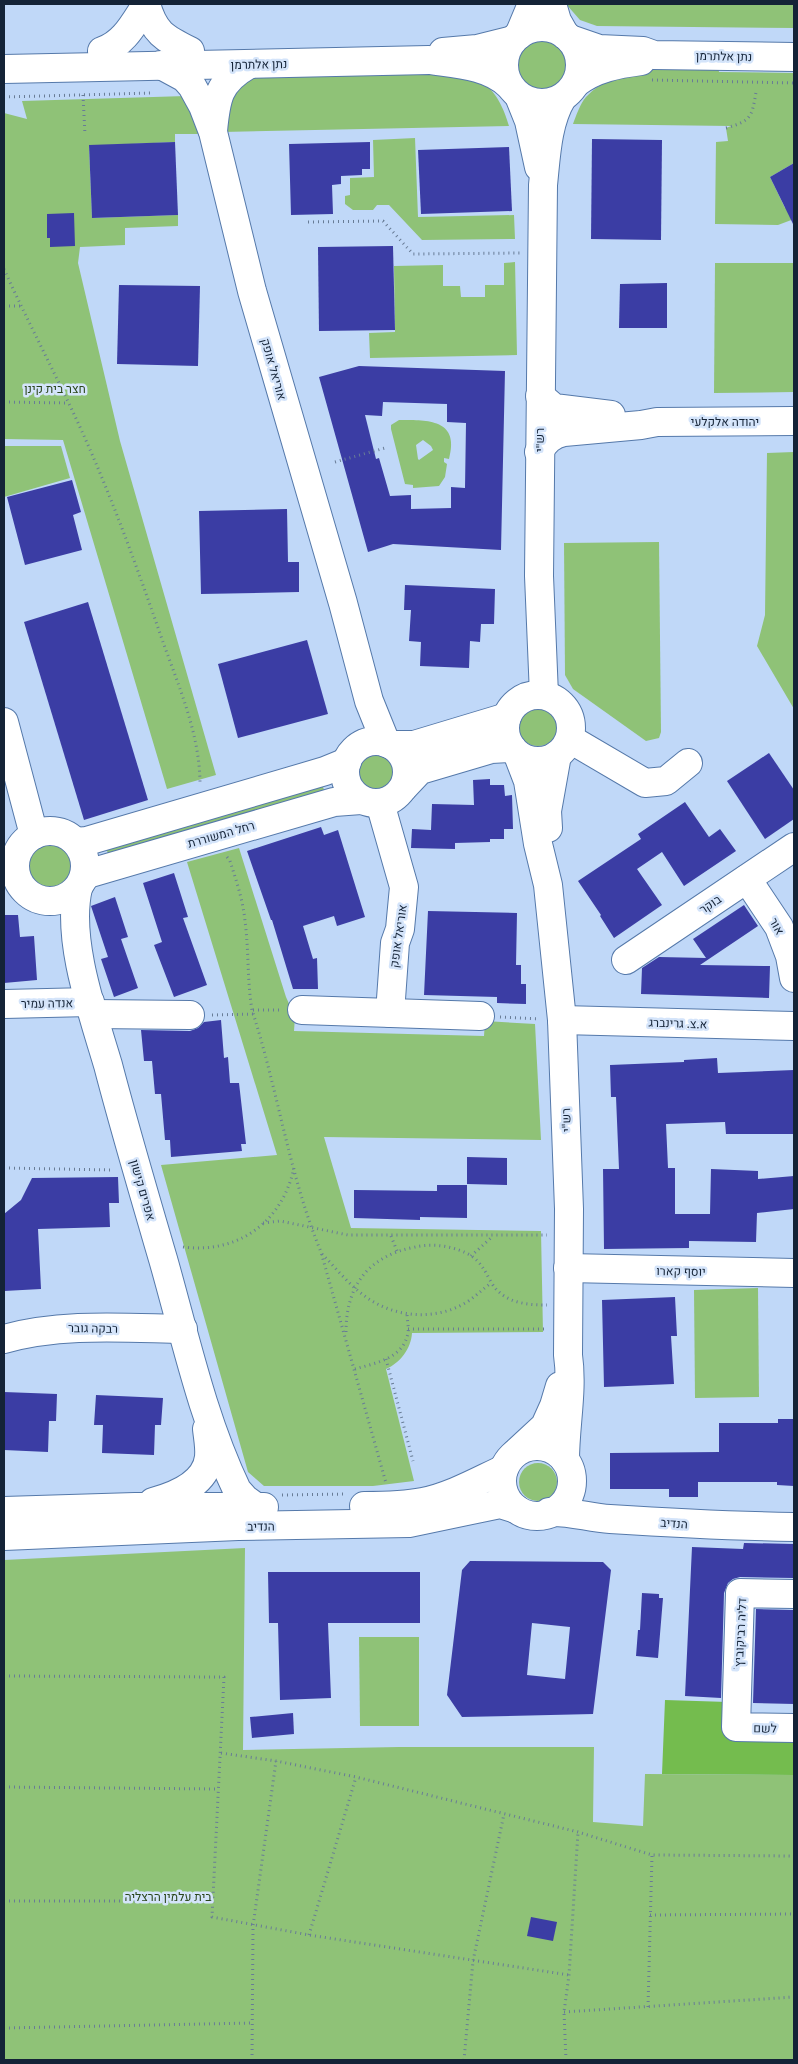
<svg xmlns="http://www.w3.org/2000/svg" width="798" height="2064" font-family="'IBM Plex Sans',Heebo,sans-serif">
  <rect width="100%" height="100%" fill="#c0d8f8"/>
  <!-- green -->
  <g fill="#8fc277" fill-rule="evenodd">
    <path d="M566,4H794V28L597,26L580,20Z"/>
    <circle cx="542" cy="65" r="26"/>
    <path d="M718,65L719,72L794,73V163L770,177L785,208L794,206V219L778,225L715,224L716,142L728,141L726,128L731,126L573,124C576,116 580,104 586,97C618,63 676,67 718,65Z"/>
    <path d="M403,68C417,70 472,76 480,81C496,90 504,109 509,126L222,132L226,92L252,71Z"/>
    <path d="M186,96L198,134H175V142L89,146L92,218L178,215V226L125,228V245L80,247L78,263L120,441L216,775L167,789L63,440L4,439V113L27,119L22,101Z"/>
    <path d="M415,138L418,217L514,215L515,239L422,240L389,205H377L373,210H353L345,204V196L350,195V178L374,177L373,140Z"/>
    <path d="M515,262L517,355L370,358L369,333L395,332L394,266L443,265V286H460L461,297H485V285H504V263Z"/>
    <path d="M715,263H794V392L714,393Z"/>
    <path d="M399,420C428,420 460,419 449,459L444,458V462L447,464L445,477L439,486L413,488V485L405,484L391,429V425ZM423,440L431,446L433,450L419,460L418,459L416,445Z"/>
    <path d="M4,446H61L70,478L4,497Z"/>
    <path d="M794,452V709L757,646L765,615L767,453Z"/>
    <path d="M659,542L661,732L659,738L646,741L573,689L565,675L564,543Z"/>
    <circle cx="538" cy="726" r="20"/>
    <circle cx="375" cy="773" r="18"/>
    <path d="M320,778L326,796L110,862L105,843Z"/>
    <circle cx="50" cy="868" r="24"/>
    <path d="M239,848L286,997L295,1017L294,1031L484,1036L485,1021L535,1024L541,1140L324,1137L351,1228L541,1231L543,1332L412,1333C411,1349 400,1363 386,1369L414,1481L373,1486H264L248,1472L161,1165L277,1155L187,862Z"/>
    <path d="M758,1288L759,1397L695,1398L694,1290Z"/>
    <circle cx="538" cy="1482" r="19"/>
    <path d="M245,1548L243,1750L399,1747H594L593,1822L643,1826L645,1774L794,1775V2060H4V1560Z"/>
    <path d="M359,1637H419V1726H360Z"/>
  </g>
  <!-- forest -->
  <path fill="#74bc4e" d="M665,1700L728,1702L727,1732L794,1734V1775L662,1774Z"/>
  <!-- building -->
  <g fill="#3b3da4" fill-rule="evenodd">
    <path d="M592,139L662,140L661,240L591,239Z"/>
    <path d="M175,142L178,215L92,218L89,145Z"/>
    <path d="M370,142V169H362V175L341,176V184L332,185L333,214L291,215L289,144Z"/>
    <path d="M509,147L512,211L421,214L418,150Z"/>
    <path d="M794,163V226L770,177Z"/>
    <path d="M74,213L75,246L50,247V238H47V214Z"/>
    <path d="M393,246L395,330L319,331L318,247Z"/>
    <path d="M667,283V328H619L620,284Z"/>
    <path d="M119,285L200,286L198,366L117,364Z"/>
    <path d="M359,366L505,371L501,550L393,544L368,552L319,377ZM383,402L447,404V422L466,423L465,488L451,487V508L411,509V495L390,496L379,458L376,459L365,415L382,416Z"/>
    <path d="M72,480L81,512L73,515L82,550L25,565L7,497Z"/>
    <path d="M287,509L288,562H299V592L201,594L199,511Z"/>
    <path d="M405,585L495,589L494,624H481L480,642L470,641L469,668L420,666L421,642L409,641L411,610H404Z"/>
    <path d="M88,602L148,800L84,820L24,622Z"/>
    <path d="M307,640L328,714L238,738L218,664Z"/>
    <path d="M769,753L794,790V819L765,839L727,781Z"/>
    <path d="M490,779V785H504L505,796L512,795L513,829H504V839H490V842L455,843V849L411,848L412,829L431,830L432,804L474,805L473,780Z"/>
    <path d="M685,802L709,837L720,829L736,851L684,886L662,852L637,869L662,905L614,938L600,916L601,915L578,881L641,839L638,834Z"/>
    <path d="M321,827L324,835L338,830L365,917L337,926L334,916L303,926L313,959L317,958L318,989H293L272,920H271L247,851Z"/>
    <path d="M174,873L188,917L183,918L207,985L174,997L154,945L162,942L143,883Z"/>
    <path d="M115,897L128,937L121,939L138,988L114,997L101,959L108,957L91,906Z"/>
    <path d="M744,905L758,926L700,965L770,966L769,998L641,994L642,968L659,957L706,958L693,939Z"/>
    <path d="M428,911L517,913L516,965H521V984H526V1004L497,1003V997L424,995Z"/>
    <path d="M4,915H18L20,937L34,936L37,980L4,983Z"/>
    <path d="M221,1020L224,1058L228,1057L230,1083H239L246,1144H241L242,1151L171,1157L170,1140H165L161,1094H155L152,1061H144L141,1030L190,1031L198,1028L204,1022Z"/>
    <path d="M717,1058L718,1073L794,1070V1134H726L725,1122L666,1124L668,1168H675V1214H710L711,1169L758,1171V1179L794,1176V1209L757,1213L756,1242L689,1241V1248L604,1249L603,1169H619L616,1097H611L610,1065L684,1062V1060Z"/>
    <path d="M467,1157L507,1158V1185L467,1184Z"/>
    <path d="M118,1177L119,1203H109L110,1227L38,1229L41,1289L4,1291V1214L21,1200L32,1178Z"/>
    <path d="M437,1185H467V1218L420,1217V1220L354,1218V1190L437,1191Z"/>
    <path d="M675,1297L677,1336H671L674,1384L604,1387L602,1300Z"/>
    <path d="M4,1392L57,1394L56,1421H49L48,1452L4,1450Z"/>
    <path d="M96,1395L163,1398L161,1425H155L154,1455L102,1453L103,1425H94Z"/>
    <path d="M778,1419H794V1486L777,1485V1482H698V1497H669V1489H610V1453L719,1452V1423H778Z"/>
    <path d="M744,1543L794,1544V1578L740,1577L733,1579L728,1583L724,1593L721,1698L685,1696L692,1547L743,1549Z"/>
    <path d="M470,1561L603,1562L611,1570L593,1714L462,1717L447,1695L462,1570ZM532,1623L570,1627L565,1679L527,1675Z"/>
    <path d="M268,1572H420V1623H328L331,1698L280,1700L278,1623H269Z"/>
    <path d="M642,1593L659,1594V1598H663L658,1658L636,1656L638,1630H640Z"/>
    <path d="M756,1609L794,1610V1704L753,1703Z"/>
    <path d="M293,1713L294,1734L252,1738L250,1717Z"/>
    <path d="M531,1917L557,1922L553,1941L527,1936Z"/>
  </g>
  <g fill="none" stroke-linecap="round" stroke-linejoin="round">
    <!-- minor casing -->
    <g stroke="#5579aa" stroke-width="30">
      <g id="minor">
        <path d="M146,4C154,33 164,38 190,51"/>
        <path d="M552,4L557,21L565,35"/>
        <circle cx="542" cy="65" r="38"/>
        <path d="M519,35L532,4"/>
        <path d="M570,39L599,49L643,51L654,55L794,57"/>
        <path d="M102,51C124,44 134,23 146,5"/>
        <path d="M443,52L477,49L513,40"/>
        <path d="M161,65L185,78L192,86L203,106L213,132L252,291L343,603L369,701L386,743"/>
        <path d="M4,69L429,60C456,64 488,65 509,85"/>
        <path d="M576,83C595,68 618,64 641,61"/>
        <path d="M519,96L529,121L539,167"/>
        <path d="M213,131C216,99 218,82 248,65"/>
        <path d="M540,396L554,408L611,415"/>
        <path d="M539,452C545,440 552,435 564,432L641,425L657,422L794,421"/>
        <circle cx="538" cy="728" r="33"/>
        <path d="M544,695L539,576L543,185C546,157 547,123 562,98"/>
        <path d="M4,722L34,835"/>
        <path d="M570,739L645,783L666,781L688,763"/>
        <circle cx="376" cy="772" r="31"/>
        <path d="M391,745H414L507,717"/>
        <path d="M518,755L528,781L538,844L548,885L562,1020L569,1209L568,1355C573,1390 565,1425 565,1460"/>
        <path d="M403,788L420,770L491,749L512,748"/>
        <path d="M380,803L404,887L400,929L395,943L390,1013"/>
        <path d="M548,828L547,811L557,755"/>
        <circle cx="50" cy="866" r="35"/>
        <path d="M76,842L87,841L325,771L347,762"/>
        <path d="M84,878L87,874L334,802L361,800"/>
        <path d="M747,879L779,927L790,956L794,978"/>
        <path d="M78,888C66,940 93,1014 108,1065C125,1130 144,1194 163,1259C185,1336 202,1417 237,1490L245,1499L256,1507"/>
        <path d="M626,960L794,847"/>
        <path d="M4,1004L90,1002"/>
        <path d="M302,1010L480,1016"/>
        <path d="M94,1014L190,1015"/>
        <path d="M562,1020L794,1026"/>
        <path d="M568,1268L794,1273"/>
        <path d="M4,1339C62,1323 123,1328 183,1329"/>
        <circle cx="537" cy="1481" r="35"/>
        <path d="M518,1451L545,1426L554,1406L560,1386"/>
        <path d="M153,1502C175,1496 206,1484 209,1457C210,1448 208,1438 207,1429"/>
        <path d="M364,1506C384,1506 404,1506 423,1502C452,1496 478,1481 504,1469"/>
        <path d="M4,1511L135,1507H264"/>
        <path d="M549,1512C570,1511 590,1518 610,1519C672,1523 733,1526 794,1527"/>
        <path d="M4,1536L238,1526L409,1523L500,1504L516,1509"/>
        <path d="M794,1594L740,1593L736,1727L794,1728"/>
      </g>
    </g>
    <!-- path -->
    <g stroke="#687c96" stroke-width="3" stroke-dasharray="1 4" stroke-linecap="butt">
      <path d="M652,80L794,83"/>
      <path d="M83,95L85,135"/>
      <path d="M4,97L152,93"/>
      <path d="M726,128C751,121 752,117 756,92"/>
      <path d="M308,222L383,221L413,254L521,253"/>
      <path d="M4,269C29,325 59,380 84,436C114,503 139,573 163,642C179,687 200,735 200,784"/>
      <path d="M4,306H21"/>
      <path d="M4,402L68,403"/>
      <path d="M335,462L385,448"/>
      <path d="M227,857L230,861C236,880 243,900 245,921C249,951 247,980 252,1010C278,1090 289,1175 321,1252L386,1483"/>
      <path d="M4,881L16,877"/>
      <path d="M253,1010H281"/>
      <path d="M212,1015L254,1014"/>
      <path d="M500,1017L539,1019"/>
      <path d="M4,1168L113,1170"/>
      <path d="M263,1223L280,1221L348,1235H547"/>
      <path d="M391,1236L397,1251"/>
      <path d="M183,1247C237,1254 282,1223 294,1168"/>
      <path d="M322,1254C336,1268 349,1285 366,1297C395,1318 436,1321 467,1302C476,1296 483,1289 491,1283"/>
      <path d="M471,1256L493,1236"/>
      <path d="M408,1329H547"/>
      <path d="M346,1332C346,1286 368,1256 415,1247C433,1243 454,1246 470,1255C481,1262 485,1271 491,1282C503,1303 526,1305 547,1305"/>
      <path d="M386,1359L413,1461"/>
      <path d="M355,1369C375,1363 403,1359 408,1333C409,1327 407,1320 407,1313"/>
      <path d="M282,1495L346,1494"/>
      <path d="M4,1676L224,1677L212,1917L309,1935L569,1975"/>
      <path d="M221,1753L276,1761L356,1777L578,1832L652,1855L794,1856"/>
      <path d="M4,1787L218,1789"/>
      <path d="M4,1901H213"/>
      <path d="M650,1915L794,1914"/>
      <path d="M309,1935L356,1777"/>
      <path d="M648,2007L652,1855"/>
      <path d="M564,2012L794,1997"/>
      <path d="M4,2028L253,2023"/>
      <path d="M252,2060L253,1926L276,1761"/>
      <path d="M464,2060L473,1961L504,1814"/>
      <path d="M566,2060L564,2012L569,1975L578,1832"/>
    </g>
    <!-- minor -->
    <use href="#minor" stroke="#fff" stroke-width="28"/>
  </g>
  <g text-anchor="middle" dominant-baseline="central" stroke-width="5" stroke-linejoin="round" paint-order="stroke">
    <!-- street labels -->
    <g font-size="12" fill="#142337" stroke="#d4e4fa">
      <text transform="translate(724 56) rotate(1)">נתן אלתרמן</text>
      <text transform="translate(259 64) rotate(-1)">נתן אלתרמן</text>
      <text transform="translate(274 369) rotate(74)">אוריאל אופק</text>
      <text x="725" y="421">יהודה אלקלעי</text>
      <text transform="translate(539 440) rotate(-90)">רש"י</text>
      <text transform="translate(221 834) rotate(-16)">רחל המשוררת</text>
      <text transform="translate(710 904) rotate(-34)">בוקר</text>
      <text transform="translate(777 926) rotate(61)">אור</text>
      <text transform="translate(398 936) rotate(-82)">אוריאל אופק</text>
      <text transform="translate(47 1003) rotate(-1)">אנדה עמיר</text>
      <text transform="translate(678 1023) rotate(2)">א.צ. גרינברג</text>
      <text transform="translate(566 1120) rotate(-92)">רש"י</text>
      <text transform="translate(143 1190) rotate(74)">אפרים קישון</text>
      <text transform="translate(681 1271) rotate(1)">יוסף קארו</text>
      <text transform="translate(93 1328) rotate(1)">רבקה גובר</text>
      <text transform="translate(674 1523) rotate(4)">הנדיב</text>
      <text transform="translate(261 1526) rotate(-1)">הנדיב</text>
      <text transform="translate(740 1634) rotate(-87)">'דליה רביקוביץ</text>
      <text transform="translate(765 1728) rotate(1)">לשם</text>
    </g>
    <!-- park labels -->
    <g font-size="12" fill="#29451a" stroke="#d4e4fa">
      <text x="55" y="388">חצר בית קינן</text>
      <text x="168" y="1896">בית עלמין הרצליה</text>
    </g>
  </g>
  <!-- border -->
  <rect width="798" height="2064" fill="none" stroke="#142337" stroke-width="10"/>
</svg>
